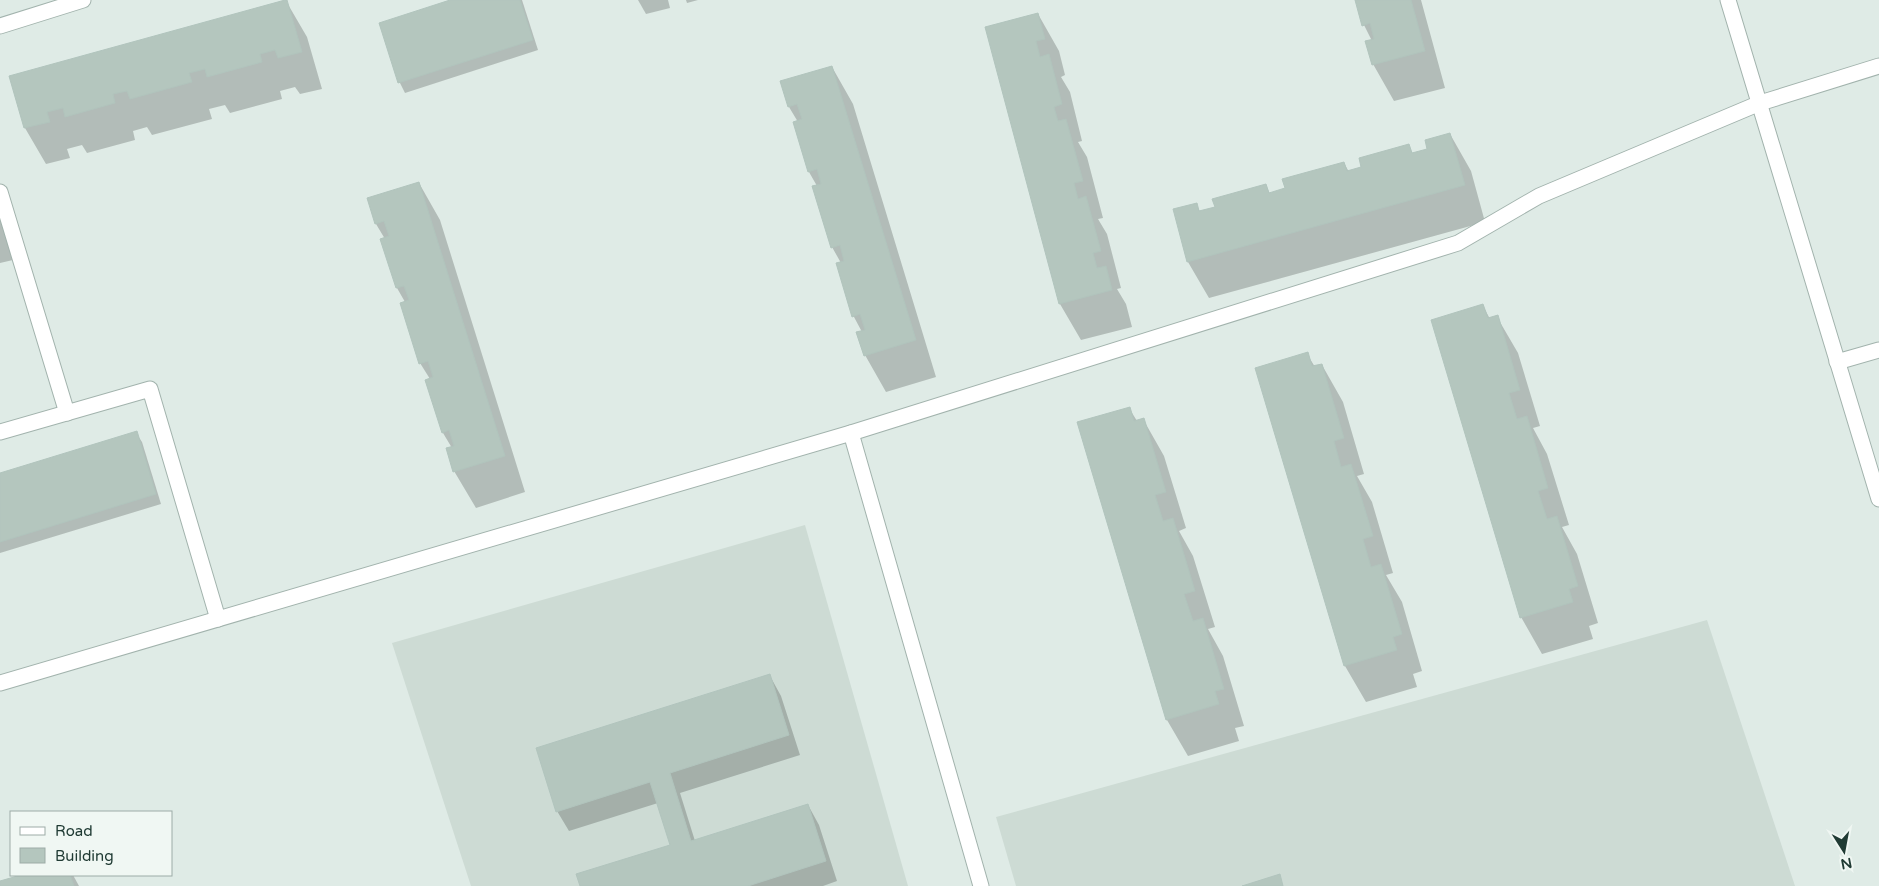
<svg xmlns="http://www.w3.org/2000/svg" width="1879" height="886" font-family="'Varela Round',sans-serif">
  <rect width="100%" height="100%" fill="#dfebe6"/>
  <!-- built -->
  <g fill="#cddbd4">
    <path d="M805,525L908,886H471L392,643Z"/>
    <path d="M1707,620L1795,886H1016L996,817Z"/>
  </g>
  <!-- shadow -->
  <g fill="#0003">
    <path d="M454,0H522L538,50L405,93L400,83L381,23Z"/>
    <path d="M638,0H668L670,8L646,14Z"/>
    <path d="M686,0H698L687,3Z"/>
    <path d="M1357,0H1421L1445,88L1394,101L1373,64L1372,41L1364,25Z"/>
    <path d="M286,1L307,37L322,89L300,94L295,87L280,91L282,99L230,113L225,105L209,109L212,119L152,135L147,127L133,131L135,140L87,153L82,145L67,149L70,158L46,164L25,128L10,77Z"/>
    <path d="M1038,14L1059,51L1065,75L1061,77L1070,92L1082,141L1078,142L1087,157L1103,218L1098,219L1107,234L1121,288L1117,289L1126,304L1132,327L1081,340L1060,304L987,27Z"/>
    <path d="M832,67L853,104L936,377L886,392L865,355L862,332L854,317L838,264L841,263L832,247L817,186L809,172L794,123L798,122L789,107L782,82Z"/>
    <path d="M1450,134L1471,171L1485,222L1209,298L1188,262L1196,204L1200,212L1216,208L1266,186L1270,194L1286,189L1344,163L1349,172L1362,168L1408,146L1413,154L1428,150Z"/>
    <path d="M419,183L440,220L525,492L476,508L454,471L452,448L443,433L430,379L420,363L405,302L397,288L382,240L385,239L376,224L369,199Z"/>
    <path d="M0,212L13,260L0,263Z"/>
    <path d="M1483,306L1490,319L1497,317L1518,353L1540,426L1533,428L1547,454L1569,525L1562,527L1577,554L1598,623L1589,626L1593,639L1542,654L1521,617Z"/>
    <path d="M1307,354L1315,367L1322,365L1343,402L1364,474L1357,476L1372,502L1393,573L1386,575L1402,602L1422,671L1413,674L1417,687L1366,702L1345,666L1257,369Z"/>
    <path d="M1129,408L1137,421L1143,419L1164,456L1186,528L1179,531L1193,556L1215,627L1208,629L1223,656L1244,726L1235,728L1239,741L1188,756L1167,720L1079,423Z"/>
    <path d="M136,433L142,442L161,504L0,553V474Z"/>
    <path d="M770,676L781,696L800,755L680,793L695,841L808,805L819,825L837,881L823,886H581L671,846L658,803L569,831L557,811Z"/>
    <path d="M26,875H73L79,886H0V883Z"/>
  </g>
  <!-- building -->
  <g fill="#b4c6be" stroke="#b1c4bd">
    <path d="M285,0H287L302,52L278,58L275,50L260,54L262,62L207,77L205,69L189,73L192,82L130,99L127,91L113,94L115,103L65,117L63,108L47,112L50,122L24,128L9,76Z"/>
    <path d="M450,0H520L533,40L398,83L379,23Z"/>
    <path d="M1355,0H1411L1425,51L1372,65L1365,41L1374,39L1370,23L1362,26Z"/>
    <path d="M1038,13L1045,39L1036,41L1040,57L1049,54L1062,104L1054,107L1058,121L1066,119L1083,181L1074,183L1078,199L1086,196L1101,251L1093,253L1097,268L1106,266L1112,290L1059,304L985,27Z"/>
    <path d="M832,66L916,340L864,356L856,332L865,330L860,314L852,317L836,263L844,261L840,245L831,248L812,186L821,184L817,169L808,172L793,122L802,119L797,104L788,107L780,81Z"/>
    <path d="M1450,133L1465,185L1187,262L1173,209L1197,203L1199,211L1215,207L1212,199L1266,184L1269,193L1285,188L1282,179L1344,162L1347,171L1361,167L1359,158L1409,144L1412,153L1427,149L1425,140Z"/>
    <path d="M419,182L505,456L453,472L446,448L454,446L449,430L442,433L425,380L433,377L428,361L419,364L400,303L409,300L404,286L396,288L380,239L389,236L384,221L375,224L367,198Z"/>
    <path d="M1483,304L1488,318L1498,315L1520,390L1509,393L1517,419L1527,416L1548,488L1538,491L1547,519L1557,516L1578,586L1569,589L1573,602L1520,618L1431,320Z"/>
    <path d="M1308,352L1312,366L1322,364L1344,438L1334,441L1341,467L1351,464L1373,536L1363,539L1371,567L1381,564L1402,634L1393,637L1397,650L1344,666L1255,368Z"/>
    <path d="M1130,407L1134,421L1144,418L1166,492L1155,495L1163,521L1173,518L1195,591L1184,594L1193,621L1203,618L1224,689L1215,691L1219,704L1166,720L1077,422Z"/>
    <path d="M137,431L156,494L0,542V473Z"/>
    <path d="M770,674L789,735L670,773L691,841L808,804L826,861L748,886H580L576,874L670,845L650,782L556,812L536,748Z"/>
    <path d="M1280,874L1283,886H1242Z"/>
    <path d="M21,875H70L74,886H0V881Z"/>
  </g>
  <g fill="none" stroke-linecap="round" stroke-linejoin="round">
    <!-- minor casing -->
    <g stroke="#a2b3ad" stroke-width="17">
      <g id="minor">
        <path d="M1728,0L1879,499"/>
        <path d="M0,26L83,0"/>
        <path d="M0,192L67,413"/>
        <path d="M1837,362L1879,350"/>
        <path d="M0,432L150,389L218,619"/>
        <path d="M851,433L981,886"/>
        <path d="M0,683L851,433L1458,243L1539,196L1760,103L1879,66"/>
      </g>
    </g>
    <!-- minor -->
    <use href="#minor" stroke="#fff" stroke-width="15"/>
  </g>
  <!-- legend -->
  <rect x="10" y="811" width="162" height="65" fill="#f0f7f3" stroke="#9daca7"/>
  <rect x="20" y="827" width="25" height="8" fill="#ffffff" stroke="#9daca7"/>
  <text x="55" y="836" font-size="15" fill="#203b34">Road</text>
  <rect x="20" y="848" width="25" height="15" fill="#b4c6be" stroke="#9daca7"/>
  <text x="55" y="861" font-size="15" fill="#203b34">Building</text>
  <!-- north arrow -->
  <g transform="translate(1844 851) rotate(169)" stroke="#f0f7f3" stroke-width="4" paint-order="stroke">
  <path d="M0-4L9 19L0 12L-9 19Z" fill="#203b34"/>
  <text y="-8" font-size="14" font-weight="bold" text-anchor="middle" fill="#203b34">N</text>
  </g>
</svg>
